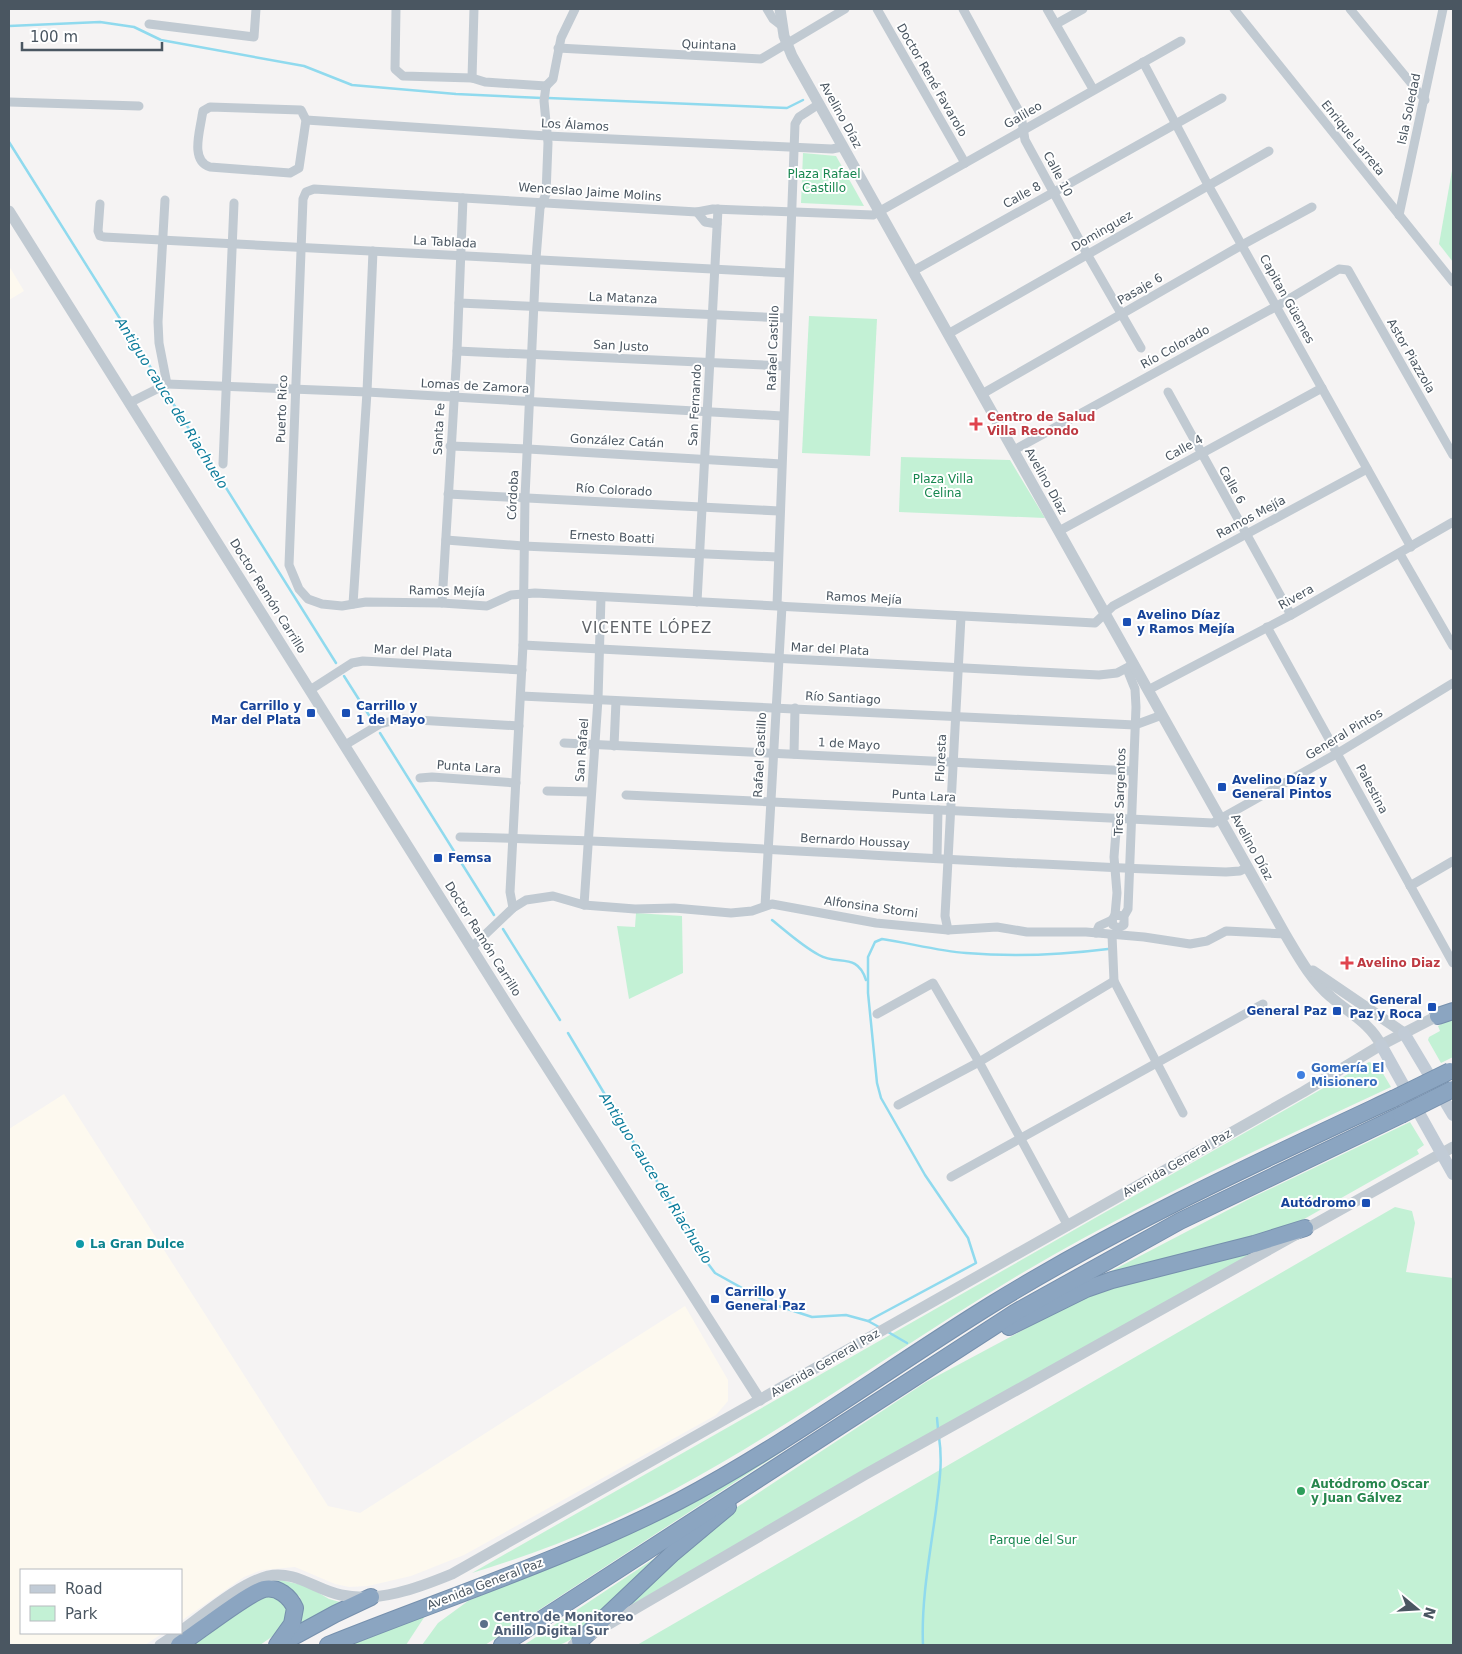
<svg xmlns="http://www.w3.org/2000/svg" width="1462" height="1654" font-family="'DejaVu Sans',sans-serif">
  <rect width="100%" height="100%" fill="#f5f3f3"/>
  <!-- commercial -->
  <g fill="#fdf9ef">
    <path d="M9,266L24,291L9,300Z"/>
    <path d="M64,1094L328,1506L360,1513L685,1306L728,1380V1401L716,1415L464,1555L411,1576L368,1586L349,1587L335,1584L295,1567L262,1570L244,1577L181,1621V1570H21V1633H163L145,1645H12L9,1640V1129Z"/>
  </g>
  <!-- green -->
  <g fill="#c3f1d5">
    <path d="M803,153L836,156L864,206L801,203Z"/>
    <path d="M1453,165V262L1439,244Z"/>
    <path d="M809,316L877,319L870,456L802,453Z"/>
    <path d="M901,457L1010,460L1045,518L899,512Z"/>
    <path d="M636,913L682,916L683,973L629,999L617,926L635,927Z"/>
    <path d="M1453,1018V1057L1441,1063L1428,1040L1429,1037L1440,1031L1438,1026Z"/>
    <path d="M1369,1062L1378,1065L1391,1087C1264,1146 1137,1205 1017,1276C902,1345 793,1425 675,1489C611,1524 542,1552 472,1573Z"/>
    <path d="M1410,1122L1424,1145L1417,1150L1419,1154L1290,1227L1094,1280L1253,1197Z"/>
    <path d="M1395,1207L1412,1211L1415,1223L1406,1272L1453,1278V1645H637Z"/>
    <path d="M1266,1246L626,1608L710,1525L926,1382L1077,1301L1113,1287Z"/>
    <path d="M786,1449L485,1645H422L438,1623L468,1601L654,1522L719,1488Z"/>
    <path d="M661,1554C640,1576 586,1637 559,1645C550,1648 535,1645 524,1645Z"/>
    <path d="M280,1580L307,1586L329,1599L340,1602L299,1626L303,1612L300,1597L280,1583L272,1582L172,1645H168L265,1582Z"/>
    <path d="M269,1595L280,1598L288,1611L287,1620L273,1636L260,1645H188L245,1606Z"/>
    <path d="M425,1616L406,1645H351Z"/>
  </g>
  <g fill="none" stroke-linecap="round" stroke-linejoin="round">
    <!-- stream -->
    <g stroke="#90daee" stroke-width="2.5">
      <path d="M9,26L100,22L134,27L161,40L304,66L352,85L456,94L542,98"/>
      <path d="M548,98L787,108L803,100"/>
      <path d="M9,142L161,384"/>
      <path d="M164,389L336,663"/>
      <path d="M344,676L372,720"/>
      <path d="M380,733L494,915"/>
      <path d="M772,920C787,932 802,946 819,955C838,966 857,952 866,980"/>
      <path d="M503,929L560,1020"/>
      <path d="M568,1033L700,1253L715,1273L769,1303L812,1317L846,1315L868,1321L879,1327"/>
      <path d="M868,1321L976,1263L968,1238L925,1175L881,1098L877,1083L868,993V957L875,942L882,939C909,943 939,951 966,953C1013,957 1060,955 1108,949"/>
      <path d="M888,1332L907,1343"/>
      <path d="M937,1418L938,1429"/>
      <path d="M923,1645C921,1601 930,1554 936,1510C939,1484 943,1463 939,1437"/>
    </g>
    <!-- motorway casing -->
    <g stroke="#7690ad" stroke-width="18">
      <g id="motorway">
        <path d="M1438,1016L1453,1011"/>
        <path d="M1009,1327L1086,1289L1112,1280L1254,1244L1305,1228"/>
        <path d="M580,1641L673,1553L728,1507"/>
        <path d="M280,1644L335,1614L371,1597"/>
        <path d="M179,1645C196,1634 248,1593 264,1589C278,1586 290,1597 295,1608L292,1624L277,1645"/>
        <path d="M328,1645C445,1598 566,1559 679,1501C787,1444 886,1370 991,1305C1119,1226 1256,1163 1393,1099"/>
        <path d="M502,1645L1016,1312L1180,1221L1401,1115"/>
      </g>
    </g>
    <!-- minor -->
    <g stroke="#c1cad2" stroke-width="9">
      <path d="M396,9L395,69L403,76L472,78L485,82L546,86"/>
      <path d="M767,9L773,19L782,26"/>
      <path d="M877,9L965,163"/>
      <path d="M963,9L1021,115L1025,140L1087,254L1141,348"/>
      <path d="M1047,9L1093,89"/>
      <path d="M1234,9L1453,282"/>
      <path d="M1350,9L1425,100"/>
      <path d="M149,24L254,37L256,9"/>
      <path d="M1056,24L1083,9"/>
      <path d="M1181,41L873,215L713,209L697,212L314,189L306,192L303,199L289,565L299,589L308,599L322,604L342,606L366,602L442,603L487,606L511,595L535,593L1095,623L1113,606L1367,469"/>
      <path d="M558,48L761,59L845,9"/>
      <path d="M1143,62L1208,185L1411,547"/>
      <path d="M472,78L474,9"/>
      <path d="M546,86L553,79L561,38L575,9"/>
      <path d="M9,102L139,106"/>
      <path d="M210,107L301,110L306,120L299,168L290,173L210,167C190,161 200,131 202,116L203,111Z"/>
      <path d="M306,120L547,136L832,149L842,147"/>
      <path d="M165,200L158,322L159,343L167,384"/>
      <path d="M100,204L98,231L100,236L104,237L788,273"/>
      <path d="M697,212L705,222L717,224"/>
      <path d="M1399,215L1443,9"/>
      <path d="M913,271L1222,98"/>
      <path d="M459,303L786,318"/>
      <path d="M948,334L1269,151"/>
      <path d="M457,351L784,366"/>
      <path d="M167,384L367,392L782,416"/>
      <path d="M1168,392L1291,615"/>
      <path d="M982,394L1242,245L1312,207"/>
      <path d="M129,403L167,384"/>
      <path d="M450,446L528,449L781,464"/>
      <path d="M1014,450L1277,306L1339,269L1348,270L1453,455"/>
      <path d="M223,464L234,203"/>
      <path d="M448,494L779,511"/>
      <path d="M1059,531L1322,388"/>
      <path d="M446,540L523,546L777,557"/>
      <path d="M1400,554L1453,646"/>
      <path d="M697,602L718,209"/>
      <path d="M442,603L457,351L463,198"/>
      <path d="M353,604L367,392L373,251"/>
      <path d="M777,605L795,124L799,117L819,104"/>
      <path d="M1267,627L1453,963"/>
      <path d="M523,645L1099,675L1117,673L1134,664"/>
      <path d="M310,690L352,663L363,661L522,670"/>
      <path d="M1148,690L1291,615L1453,522"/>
      <path d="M521,696L1135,725L1162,715"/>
      <path d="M564,743L1132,771"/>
      <path d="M345,745L380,724L400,719L519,726"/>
      <path d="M614,746L616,701"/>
      <path d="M794,754L795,708"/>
      <path d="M420,778L432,777L516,783"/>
      <path d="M547,791L591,792"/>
      <path d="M626,795L1213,823L1338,753L1453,683"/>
      <path d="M460,837C715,842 970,864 1226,872L1240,871L1248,867"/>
      <path d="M937,857L938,810"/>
      <path d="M1410,886L1453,861"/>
      <path d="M584,905L598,699L601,597"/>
      <path d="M765,906L782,606"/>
      <path d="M513,908L510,892L523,645L525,497L536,259L540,208L546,194L548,143L544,101L546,86"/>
      <path d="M1115,915L1117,893L1114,857L1117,819"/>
      <path d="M1124,916L1115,915L1112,920L1113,925L1118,928L1124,925V916L1128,909L1136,707L1135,689L1127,669"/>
      <path d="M948,930L945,916L961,617"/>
      <path d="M1096,933L1099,926L1112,920"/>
      <path d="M1112,935L1114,981L1183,1113"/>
      <path d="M472,947L513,908L526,900L553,896L584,905L635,909L674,908L731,913L752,911L772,904L876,923L948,930L997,927L1027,932H1086L1144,937L1190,944L1207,941L1226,931L1285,934"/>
      <path d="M877,1014L933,983L979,1062L1068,1226"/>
      <path d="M898,1105L979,1062L1114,981"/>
      <path d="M951,1177L1263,1004"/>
    </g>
    <!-- tertiary -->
    <g stroke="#c1cad2" stroke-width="11">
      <path d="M780,9L784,36L792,56L1285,934C1298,956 1311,980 1331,997C1349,1013 1370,1023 1381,1045"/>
      <path d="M9,211L515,1017L760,1400"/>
      <path d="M1313,971L1404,1033"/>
      <path d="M181,1631C206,1613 239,1584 268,1576C295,1570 316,1590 341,1595C378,1603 418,1588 452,1574L1303,1092L1381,1045L1443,1013"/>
      <path d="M160,1645L178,1633"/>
      <path d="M573,1645L866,1474L1453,1147"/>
    </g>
    <!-- secondary -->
    <g stroke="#c1cbd6" stroke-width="12">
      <path d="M1404,1033L1453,1115"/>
      <path d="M1381,1045L1453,1174"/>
    </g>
    <!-- motorway -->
    <use href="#motorway" stroke="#8ba5c1" stroke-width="16"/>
    <!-- motorway-bridge casing -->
    <g stroke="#7690ad" stroke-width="18" stroke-linecap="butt">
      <g id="motorway-bridge">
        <path d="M1393,1099L1450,1071"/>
        <path d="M1401,1115L1453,1089"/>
      </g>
    </g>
    <!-- motorway-bridge -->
    <use href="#motorway-bridge" stroke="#8ba5c1" stroke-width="16"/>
  </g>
  <!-- markers -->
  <g fill="#e0444e" stroke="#fff" stroke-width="2">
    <path d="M973.5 416.5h5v5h5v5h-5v5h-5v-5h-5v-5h5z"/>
    <path d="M1344.5 955.5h5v5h5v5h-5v5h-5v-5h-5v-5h5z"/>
  </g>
  <g fill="#1a4fb4" stroke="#fff" stroke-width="2">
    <rect x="1122" y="617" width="10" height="10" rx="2.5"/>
    <rect x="306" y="708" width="10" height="10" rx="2.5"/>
    <rect x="341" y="708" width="10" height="10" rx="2.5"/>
    <rect x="1217" y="782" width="10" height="10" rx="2.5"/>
    <rect x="433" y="853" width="10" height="10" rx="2.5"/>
    <rect x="1427" y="1002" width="10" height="10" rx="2.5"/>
    <rect x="1332" y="1006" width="10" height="10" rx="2.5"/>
    <rect x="1361" y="1198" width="10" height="10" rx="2.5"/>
    <rect x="710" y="1294" width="10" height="10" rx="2.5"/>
  </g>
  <circle fill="#3f7fe0" stroke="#fff" stroke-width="2" cx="1301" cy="1075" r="5"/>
  <circle fill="#0f9aa8" stroke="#fff" stroke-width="2" cx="80" cy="1244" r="5"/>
  <circle fill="#2e9e5b" stroke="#fff" stroke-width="2" cx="1301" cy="1491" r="5"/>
  <circle fill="#5c6f8a" stroke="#fff" stroke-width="2" cx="484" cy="1624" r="5"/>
  <g text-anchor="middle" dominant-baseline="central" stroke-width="4" stroke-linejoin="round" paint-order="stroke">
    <!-- street labels -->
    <g font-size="12" fill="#4a5661" stroke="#fff">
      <text transform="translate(709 45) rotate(2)">Quintana</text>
      <text transform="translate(932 80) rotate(60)">Doctor René Favarolo</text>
      <text transform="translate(1409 109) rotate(-78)">Isla Soledad</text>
      <text transform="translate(841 115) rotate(61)">Avelino Díaz</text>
      <text transform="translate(1023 115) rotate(-30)">Galileo</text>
      <text transform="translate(575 125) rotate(3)">Los Álamos</text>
      <text transform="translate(1353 138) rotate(51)">Enrique Larreta</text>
      <text transform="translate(1058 174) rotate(62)">Calle 10</text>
      <text transform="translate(590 192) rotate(4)">Wenceslao Jaime Molins</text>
      <text transform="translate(1022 195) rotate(-29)">Calle 8</text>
      <text transform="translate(1102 231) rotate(-30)">Dominguez</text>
      <text transform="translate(445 242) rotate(3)">La Tablada</text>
      <text transform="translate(1140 289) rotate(-30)">Pasaje 6</text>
      <text transform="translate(623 298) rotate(2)">La Matanza</text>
      <text transform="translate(1287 299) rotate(61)">Capitan Güemes</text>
      <text transform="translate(621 346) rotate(3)">San Justo</text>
      <text transform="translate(1175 347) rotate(-29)">Río Colorado</text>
      <text transform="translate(773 348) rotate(-88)">Rafael Castillo</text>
      <text transform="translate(1411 356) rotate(60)">Astor Piazzola</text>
      <text transform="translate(475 386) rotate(3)">Lomas de Zamora</text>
      <text transform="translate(695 405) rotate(-87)">San Fernando</text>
      <text transform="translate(282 409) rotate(-88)">Puerto Rico</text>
      <text transform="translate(439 429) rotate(-87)">Santa Fe</text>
      <text transform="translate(617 441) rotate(3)">González Catán</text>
      <text transform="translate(1184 448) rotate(-29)">Calle 4</text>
      <text transform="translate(1046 481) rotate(61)">Avelino Díaz</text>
      <text transform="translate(1232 485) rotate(61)">Calle 6</text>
      <text transform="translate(614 490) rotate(3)">Río Colorado</text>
      <text transform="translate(513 495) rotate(-87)">Córdoba</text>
      <text transform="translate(1251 517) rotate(-28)">Ramos Mejía</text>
      <text transform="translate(612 537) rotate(3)">Ernesto Boatti</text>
      <text transform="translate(447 591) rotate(1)">Ramos Mejía</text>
      <text transform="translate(268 596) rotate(58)">Doctor Ramón Carrillo</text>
      <text transform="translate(1296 597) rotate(-29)">Rivera</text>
      <text transform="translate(864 598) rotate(3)">Ramos Mejía</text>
      <text transform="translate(830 649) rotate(3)">Mar del Plata</text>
      <text transform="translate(413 651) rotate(3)">Mar del Plata</text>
      <text transform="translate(843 698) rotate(3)">Río Santiago</text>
      <text transform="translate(1344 734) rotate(-31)">General Pintos</text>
      <text transform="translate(849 744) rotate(3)">1 de Mayo</text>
      <text transform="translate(582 750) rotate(-86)">San Rafael</text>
      <text transform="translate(760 755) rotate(-87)">Rafael Castillo</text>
      <text transform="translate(941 758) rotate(-87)">Floresta</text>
      <text transform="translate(469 767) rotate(4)">Punta Lara</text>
      <text transform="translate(1372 789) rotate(62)">Palestina</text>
      <text transform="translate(1120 792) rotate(-88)">Tres Sargentos</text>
      <text transform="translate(924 796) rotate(3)">Punta Lara</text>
      <text transform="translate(855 841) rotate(3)">Bernardo Houssay</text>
      <text transform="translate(1252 847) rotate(61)">Avelino Díaz</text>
      <text transform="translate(871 907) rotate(8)">Alfonsina Storni</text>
      <text transform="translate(483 939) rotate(58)">Doctor Ramón Carrillo</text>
      <text transform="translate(1177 1163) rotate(-30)">Avenida General Paz</text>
      <text transform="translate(825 1363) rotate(-30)">Avenida General Paz</text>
      <text transform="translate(485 1584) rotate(-21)">Avenida General Paz</text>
    </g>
    <!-- park labels -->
    <g font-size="12" fill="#17864f" stroke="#fff">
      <text x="824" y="174">Plaza Rafael<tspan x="824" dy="14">Castillo</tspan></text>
      <text x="943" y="479">Plaza Villa<tspan x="943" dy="14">Celina</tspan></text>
      <text x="1033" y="1540">Parque del Sur</text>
    </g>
    <!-- health labels -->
    <g font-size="12" font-weight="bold" fill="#be3a42" stroke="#fff" text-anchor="start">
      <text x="987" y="417">Centro de Salud<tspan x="987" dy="14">Villa Recondo</tspan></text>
      <text x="1357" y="963">Avelino Diaz</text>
    </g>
    <!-- transit labels -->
    <g font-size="12" font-weight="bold" fill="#164399" stroke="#fff" text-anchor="start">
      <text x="1137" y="615">Avelino Díaz<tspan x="1137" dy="14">y Ramos Mejía</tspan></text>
      <text x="301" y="706" text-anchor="end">Carrillo y<tspan x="301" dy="14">Mar del Plata</tspan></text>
      <text x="356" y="706">Carrillo y<tspan x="356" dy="14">1 de Mayo</tspan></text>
      <text x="1232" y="780">Avelino Díaz y<tspan x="1232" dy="14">General Pintos</tspan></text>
      <text x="448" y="858">Femsa</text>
      <text x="1422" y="1000" text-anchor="end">General<tspan x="1422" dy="14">Paz y Roca</tspan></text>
      <text x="1327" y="1011" text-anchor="end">General Paz</text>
      <text x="1356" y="1203" text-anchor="end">Autódromo</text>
      <text x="725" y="1292">Carrillo y<tspan x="725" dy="14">General Paz</tspan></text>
    </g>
    <!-- shop labels -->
    <g font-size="12" font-weight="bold" fill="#366cbe" stroke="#fff" text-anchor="start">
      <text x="1311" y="1068">Gomería El<tspan x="1311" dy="14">Misionero</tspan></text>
    </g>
    <!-- culture labels -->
    <g font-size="12" font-weight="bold" fill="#0d838f" stroke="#fff" text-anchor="start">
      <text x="90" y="1244">La Gran Dulce</text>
    </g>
    <!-- leisure labels -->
    <g font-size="12" font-weight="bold" fill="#27864d" stroke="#fff" text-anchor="start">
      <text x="1311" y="1484">Autódromo Oscar<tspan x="1311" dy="14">y Juan Gálvez</tspan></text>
    </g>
    <!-- service labels -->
    <g font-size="12" font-weight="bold" fill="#4e5e75" stroke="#fff" text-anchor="start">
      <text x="494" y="1617">Centro de Monitoreo<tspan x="494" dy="14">Anillo Digital Sur</tspan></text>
    </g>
    <!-- water labels -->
    <g font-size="14" font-style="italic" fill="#0c7c9b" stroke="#fff">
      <text transform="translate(172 403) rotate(58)">Antiguo cauce del Riachuelo</text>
      <text transform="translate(656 1178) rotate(58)">Antiguo cauce del Riachuelo</text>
    </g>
    <!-- quarter labels -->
    <g font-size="15" letter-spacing="1" fill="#5f6368" stroke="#fff">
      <text x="647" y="628">VICENTE LÓPEZ</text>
    </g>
  </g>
  <!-- border -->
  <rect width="1462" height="1654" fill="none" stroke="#4a5661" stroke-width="20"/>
  <!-- legend -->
  <rect x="20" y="1569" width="162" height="65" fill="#ffffff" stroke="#b7bbc0"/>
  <rect x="30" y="1585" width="25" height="8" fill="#c1cbd6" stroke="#b7bbc0"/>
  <text x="65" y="1594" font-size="15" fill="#4a5661">Road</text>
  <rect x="30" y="1606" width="25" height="15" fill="#c3f1d5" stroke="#b7bbc0"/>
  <text x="65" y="1619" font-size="15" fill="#4a5661">Park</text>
  <!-- north arrow -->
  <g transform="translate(1417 1609) rotate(108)" stroke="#ffffff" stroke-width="4" paint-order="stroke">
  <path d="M0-4L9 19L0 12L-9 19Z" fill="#4a5661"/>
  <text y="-8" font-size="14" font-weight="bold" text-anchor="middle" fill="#4a5661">N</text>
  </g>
  <!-- scale -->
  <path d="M22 42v8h140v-8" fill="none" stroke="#4a5661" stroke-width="2.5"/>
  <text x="30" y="42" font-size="15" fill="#4a5661" stroke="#ffffff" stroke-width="4" paint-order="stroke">100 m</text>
</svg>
